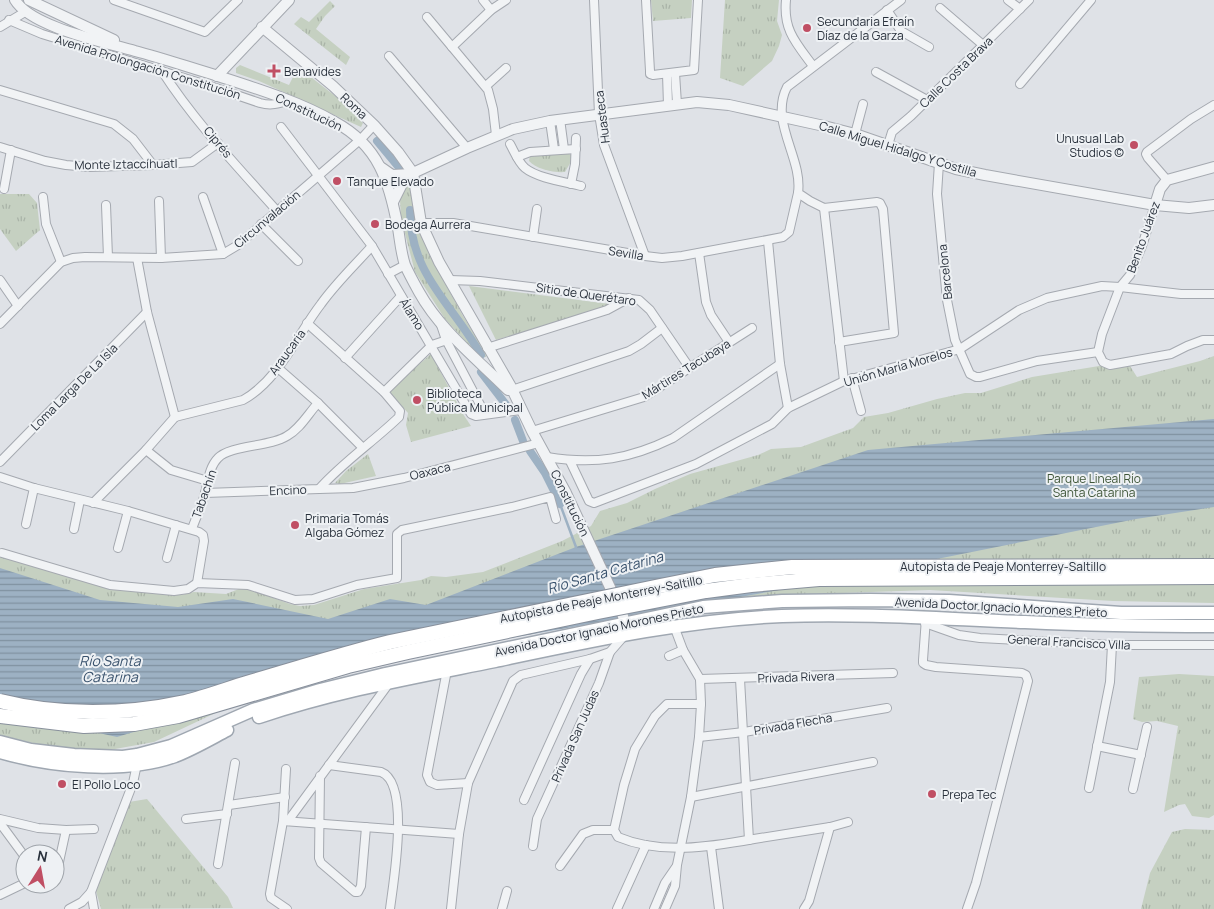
<svg xmlns="http://www.w3.org/2000/svg" width="1214" height="909" font-family="Manrope,sans-serif">
  <defs>
    <pattern id="grass-tufts" width="24" height="20" patternUnits="userSpaceOnUse" patternTransform="scale(1.25)"><rect width="24" height="20" fill="#c5d0c1"/><path d="M3 7l-1-3M5 7V3M7 7l1-3M15 17l-1-3M17 17v-4M19 17l1-3" fill="none" stroke="#a9b3a7"/></pattern>
    <pattern id="water-rules" width="6" height="5" patternUnits="userSpaceOnUse" patternTransform="scale(1.25)"><rect width="6" height="5" fill="#9db1c3"/><path d="M0 2.5h6" fill="none" stroke="#8091a0"/></pattern>
  </defs>
  <rect width="100%" height="100%" fill="#dfe2e7"/>
  <!-- grass -->
  <g fill="url(#grass-tufts)">
    <path d="M651,0H692L691,18L653,21Z"/>
    <path d="M725,0H779L777,21L782,35L779,46L772,61L743,86L720,78Z"/>
    <path d="M330,1L335,6L325,16L316,29L350,57L346,65L294,24L301,17L309,22Z"/>
    <path d="M240,65L289,85L298,67L348,106L363,123L361,127L259,81L236,73V68Z"/>
    <path d="M568,153L571,155L572,160L565,172C554,173 536,169 529,161L530,155Z"/>
    <path d="M412,183L429,254L463,316L485,352L486,357L479,356L445,319L415,272L401,218L400,200L405,186Z"/>
    <path d="M0,194H29L37,203L40,230L16,251L0,229Z"/>
    <path d="M469,286L610,304L607,307L496,340Z"/>
    <path d="M431,354L463,414L471,426L411,442L406,425L408,413L388,391Z"/>
    <path d="M1214,356V603L1113,601L930,590L812,594L750,598H715L442,649L337,672L226,708L154,742L115,749H78L41,745L0,735V550L108,588L181,595L194,592L226,594L244,587L290,604L300,606L314,605L364,589L421,580L431,576L446,577L483,572L562,541L591,526L600,511L627,503L655,489L690,474L758,455L771,449L801,447L853,428L864,417L888,413L937,399L965,393H981L1032,377L1099,366H1130L1137,377L1200,361Z"/>
    <path d="M368,454L376,476L340,484L335,483L346,471Z"/>
    <path d="M1179,674L1214,676V815L1209,818L1192,816L1185,804L1179,805L1164,812L1178,726L1157,721L1142,722L1133,719L1139,677Z"/>
    <path d="M147,799L228,897L233,908L101,909L96,891L101,873L129,802Z"/>
    <path d="M1185,829L1214,830V909H1141L1150,873L1172,832Z"/>
  </g>
  <!-- water -->
  <path fill="url(#water-rules)" d="M1214,419V507L1136,519L807,585L349,667L117,737L26,717L0,703V568L100,600L178,607L233,599L328,619L390,599L426,605L576,547L868,450Z"/>
  <g fill="none" stroke-linecap="round" stroke-linejoin="round">
    <!-- stream -->
    <path stroke="#9db1c3" stroke-width="2.5" d="M560,504L576,547"/>
    <!-- canal -->
    <g stroke="#9db1c3" stroke-width="8">
      <path d="M377,141L401,170"/>
      <path d="M410,210C410,275 452,303 481,355"/>
      <path d="M481,372L507,406"/>
      <path d="M515,420L523,441"/>
      <path d="M530,451L545,473L555,493"/>
      <path d="M556,496L560,504"/>
    </g>
    <!-- minor casing -->
    <g stroke="#a5a9b0" stroke-width="10">
      <g id="minor">
        <path d="M114,0L205,32L238,0"/>
        <path d="M483,0L491,10"/>
        <path d="M594,0L599,114L604,145L645,256"/>
        <path d="M646,0L650,71V74L653,75L694,70L698,0"/>
        <path d="M786,0C783,30 796,43 813,66"/>
        <path d="M1008,0L1020,9"/>
        <path d="M940,8L983,45"/>
        <path d="M887,10L901,31L929,47"/>
        <path d="M427,17L488,90L493,109L496,135"/>
        <path d="M9,20L42,34L210,86L260,103C271,106 278,104 288,100"/>
        <path d="M0,27L25,12"/>
        <path d="M452,47L491,10L506,0"/>
        <path d="M389,56L467,148"/>
        <path d="M162,71C194,121 237,166 277,211"/>
        <path d="M876,72L927,100"/>
        <path d="M675,73L677,104"/>
        <path d="M667,74L668,105"/>
        <path d="M1020,84L1091,0"/>
        <path d="M486,86L506,68"/>
        <path d="M0,90L114,124L133,139L153,165"/>
        <path d="M560,119L564,149"/>
        <path d="M550,121L554,149"/>
        <path d="M281,127L372,246L471,414L476,416L521,410"/>
        <path d="M855,134L863,104"/>
        <path d="M510,144C514,151 518,162 525,168C537,178 565,182 581,186"/>
        <path d="M888,145L892,132L911,116L1029,0"/>
        <path d="M0,147L45,161L66,165L89,167L153,165L192,162L218,143"/>
        <path d="M517,157L530,152L576,149"/>
        <path d="M939,163L937,194L947,300L955,340L970,374L976,377H980L1037,361L1098,352"/>
        <path d="M1167,180L1148,158L1146,154L1147,152L1191,119L1214,105"/>
        <path d="M571,184L575,164L576,138"/>
        <path d="M4,189L11,150"/>
        <path d="M43,197L46,224L61,262"/>
        <path d="M203,197L223,254"/>
        <path d="M159,201L161,258"/>
        <path d="M106,205L108,257"/>
        <path d="M1155,205L1142,246L1130,275L1120,287L1102,334L1098,352L1103,362L1110,365L1171,354L1187,346L1203,340H1214"/>
        <path d="M824,208L844,381"/>
        <path d="M421,223H453L645,256L662,258L682,256L783,237L789,232L798,193"/>
        <path d="M261,224L298,261"/>
        <path d="M533,237L537,209"/>
        <path d="M768,241L780,364L788,408"/>
        <path d="M699,253L706,302L711,315L729,342"/>
        <path d="M137,258L147,312L175,417"/>
        <path d="M388,274L405,265"/>
        <path d="M0,280L18,306"/>
        <path d="M450,280L480,281L639,300L650,310L689,367"/>
        <path d="M0,324L61,262L73,258L85,257L161,258L223,254L238,245L361,139L374,125"/>
        <path d="M441,325L446,340L485,414"/>
        <path d="M839,342L894,333L883,209L880,203L877,202L824,208L810,201L798,193C803,158 769,122 787,87L901,0"/>
        <path d="M487,348L607,310L629,298"/>
        <path d="M345,358L401,296"/>
        <path d="M278,368L318,403L363,448"/>
        <path d="M852,378L861,411"/>
        <path d="M509,391L629,351L641,344L662,328"/>
        <path d="M384,392L432,345L450,339"/>
        <path d="M175,417L243,400C279,380 297,335 321,304C336,283 355,265 372,246"/>
        <path d="M532,431L644,397L752,328"/>
        <path d="M146,450L171,470L208,481"/>
        <path d="M547,457C595,465 630,459 673,438L780,364"/>
        <path d="M570,461L589,501L594,503L696,464L772,424L788,408L844,381L960,349L1019,310L1047,298L1102,286L1120,287L1181,294H1214"/>
        <path d="M0,462L147,312"/>
        <path d="M0,477L34,488L128,511L199,532L203,535L204,541L197,583"/>
        <path d="M319,489L353,488L404,478L539,443"/>
        <path d="M205,493L319,489C343,462 373,442 399,417L400,411L384,392L307,323"/>
        <path d="M93,503L146,450L175,417"/>
        <path d="M26,524L34,488"/>
        <path d="M74,529L80,500"/>
        <path d="M192,529C196,517 202,506 205,493C208,482 209,467 218,458C230,445 270,447 287,436C300,429 308,414 318,403"/>
        <path d="M118,548L128,511"/>
        <path d="M2,553L110,585L174,591L188,589L197,583L248,585L295,600L313,599L357,585L397,578V534L402,530L512,507L550,497L556,519"/>
        <path d="M167,558L176,525"/>
        <path d="M926,618L923,660V663L926,665L936,667L1022,673L1026,675L1028,681L976,883L967,909"/>
        <path d="M925,623L959,635L980,638L1112,645H1214"/>
        <path d="M669,656L683,650"/>
        <path d="M447,670L427,775L430,782L437,785L468,783"/>
        <path d="M700,679L893,673"/>
        <path d="M740,679L749,840"/>
        <path d="M701,704H667L655,716L635,749L624,785L614,830L618,837C661,855 709,847 754,839C779,835 804,831 830,827L848,822"/>
        <path d="M699,737L744,732L887,708"/>
        <path d="M1097,746L1141,755"/>
        <path d="M329,765L381,772C411,783 393,884 390,909"/>
        <path d="M286,769L283,821L270,894L271,898L287,909"/>
        <path d="M320,776L319,858L321,863L355,892H358L361,886L366,827"/>
        <path d="M1089,788L1110,682L1112,645"/>
        <path d="M1133,789L1147,727"/>
        <path d="M691,797L873,762"/>
        <path d="M524,800L581,674L590,659"/>
        <path d="M229,805L285,797"/>
        <path d="M0,819L38,828L66,830L94,829"/>
        <path d="M186,819L227,814"/>
        <path d="M283,821L459,834"/>
        <path d="M288,821L390,682"/>
        <path d="M0,823L25,857"/>
        <path d="M533,846L537,819L599,683L610,652"/>
        <path d="M711,847L719,909"/>
        <path d="M218,864L235,763"/>
        <path d="M560,866L583,834L593,830H614"/>
        <path d="M55,867L59,862L66,830"/>
        <path d="M91,892L94,909"/>
        <path d="M0,895L25,883"/>
        <path d="M69,909L82,902L91,892L133,783L137,764"/>
        <path d="M451,909L459,834L468,783L513,681L521,675L590,659L610,652L624,636"/>
        <path d="M502,909L507,891"/>
        <path d="M617,909L646,845"/>
        <path d="M654,909L665,883L676,867"/>
        <path d="M665,909L675,886L677,865L691,797L699,737L701,704L700,679L683,650L674,626"/>
        <path d="M804,909L809,901L830,827"/>
      </g>
    </g>
    <!-- tertiary casing -->
    <g stroke="#a5a9b0" stroke-width="12">
      <g id="tertiary">
        <path d="M15,0C31,27 105,42 135,51C162,58 188,67 215,75C255,88 298,101 335,122C379,146 389,181 398,228C400,240 401,253 405,265C409,274 414,283 419,292C440,330 477,359 508,390"/>
        <path d="M29,0L114,40"/>
        <path d="M262,27L333,86L374,125L398,152L413,173L421,223L439,262L510,385L532,431L566,493L622,613L625,623L624,629"/>
        <path d="M217,76L289,0"/>
        <path d="M382,168L392,175L412,174"/>
        <path d="M393,202L402,184L413,173L467,148L513,129L550,121L697,102L729,105L824,126L855,134L956,169L985,175L1155,205L1189,208L1214,205"/>
        <path d="M1155,205L1160,189L1167,180L1214,167"/>
      </g>
    </g>
    <!-- primary casing -->
    <g stroke="#9fa7b1" stroke-width="15">
      <g id="primary">
        <path d="M259,717C336,691 416,677 495,661C590,641 685,620 782,616C863,613 944,619 1025,622C1088,625 1151,626 1214,626"/>
        <path d="M0,742L31,750L74,755L123,757L137,755L171,746L253,710L320,690L385,674L703,607L782,601L870,600L949,601L1121,613H1214"/>
        <path d="M0,752C52,767 124,774 175,756C193,749 210,739 227,730"/>
      </g>
    </g>
    <!-- minor -->
    <use href="#minor" stroke="#f1f3f5" stroke-width="8"/>
    <!-- tertiary -->
    <use href="#tertiary" stroke="#f1f3f5" stroke-width="10"/>
    <!-- primary -->
    <use href="#primary" stroke="#fff" stroke-width="12"/>
    <!-- motorway-bridge casing -->
    <g stroke="#88909c" stroke-width="16" stroke-linecap="butt">
      <g id="motorway-bridge">
        <path d="M0,701C60,716 125,715 185,702C206,697 227,689 247,683C294,669 342,654 390,642L660,586L715,575L792,567L1214,566"/>
        <path d="M0,716L84,726L134,724L178,716L348,666L408,652L598,612L706,591L751,585L819,579L1214,577"/>
      </g>
    </g>
    <!-- motorway-bridge -->
    <use href="#motorway-bridge" stroke="#fff" stroke-width="14"/>
  </g>
  <!-- markers -->
  <g fill="#c04f64" stroke="#eef1f4" stroke-width="2">
    <circle cx="807" cy="28" r="5"/>
    <path d="M271.5 63.5h5v5h5v5h-5v5h-5v-5h-5v-5h5z"/>
    <circle cx="1134" cy="145" r="5"/>
    <circle cx="337" cy="181" r="5"/>
    <circle cx="375" cy="224" r="5"/>
    <circle cx="417" cy="400" r="5"/>
    <circle cx="295" cy="525" r="5"/>
    <circle cx="62" cy="784" r="5"/>
    <circle cx="932" cy="794" r="5"/>
  </g>
  <g text-anchor="middle" dominant-baseline="central" stroke-width="4" stroke-linejoin="round" paint-order="stroke">
    <!-- poi labels -->
    <g font-size="12" fill="#29313c" stroke="#eef1f4" text-anchor="start">
      <text x="817" y="21">Secundaria Efraín<tspan x="817" dy="14">Díaz de la Garza</tspan></text>
      <text x="284" y="71">Benavides</text>
      <text x="1124" y="138" text-anchor="end">Unusual Lab<tspan x="1124" dy="14">Studios ©</tspan></text>
      <text x="347" y="181">Tanque Elevado</text>
      <text x="385" y="224">Bodega Aurrera</text>
      <text x="427" y="393">Biblioteca<tspan x="427" dy="14">Pública Municipal</tspan></text>
      <text x="305" y="518">Primaria Tomás<tspan x="305" dy="14">Algaba Gómez</tspan></text>
      <text x="72" y="784">El Pollo Loco</text>
      <text x="942" y="794">Prepa Tec</text>
    </g>
    <!-- street labels -->
    <g font-size="12" fill="#29313c" stroke="#eef1f4">
      <text transform="translate(148 67) rotate(17)">Avenida Prolongación Constitución</text>
      <text transform="translate(956 72) rotate(-44)">Calle Costa Brava</text>
      <text transform="translate(354 106) rotate(43)">Roma</text>
      <text transform="translate(309 112) rotate(25)">Constitución</text>
      <text transform="translate(602 117) rotate(-97)">Huasteca</text>
      <text transform="translate(218 142) rotate(50)">Ciprés</text>
      <text transform="translate(898 149) rotate(17)">Calle Miguel Hidalgo Y Costilla</text>
      <text transform="translate(126 164) rotate(-1)">Monte Iztaccíhuatl</text>
      <text transform="translate(267 219) rotate(-40)">Circunvalación</text>
      <text transform="translate(1143 237) rotate(-70)">Benito Juárez</text>
      <text transform="translate(626 253) rotate(9)">Sevilla</text>
      <text transform="translate(945 272) rotate(-96)">Barcelona</text>
      <text transform="translate(586 294) rotate(8)">Sitio de Querétaro</text>
      <text transform="translate(412 314) rotate(58)">Álamo</text>
      <text transform="translate(287 352) rotate(-54)">Araucaria</text>
      <text transform="translate(898 367) rotate(-16)">Unión María Morelos</text>
      <text transform="translate(686 369) rotate(-32)">Mártires Tacubaya</text>
      <text transform="translate(74 387) rotate(-45)">Loma Larga De La Isla</text>
      <text transform="translate(430 471) rotate(-14)">Oaxaca</text>
      <text transform="translate(288 490) rotate(-2)">Encino</text>
      <text transform="translate(204 494) rotate(-71)">Tabachín</text>
      <text transform="translate(570 503) rotate(64)">Constitución</text>
      <text x="1003" y="566">Autopista de Peaje Monterrey-Saltillo</text>
      <text transform="translate(601 599) rotate(-11)">Autopista de Peaje Monterrey-Saltillo</text>
      <text transform="translate(1001 607) rotate(3)">Avenida Doctor Ignacio Morones Prieto</text>
      <text transform="translate(599 630) rotate(-12)">Avenida Doctor Ignacio Morones Prieto</text>
      <text transform="translate(1069 642) rotate(3)">General Francisco Villa</text>
      <text transform="translate(796 677) rotate(-2)">Privada Rivera</text>
      <text transform="translate(793 724) rotate(-10)">Privada Flecha</text>
      <text transform="translate(575 736) rotate(-66)">Privada San Judas</text>
    </g>
    <!-- park labels -->
    <g font-size="12" fill="#3f5638" stroke="#eef1f4">
      <text x="1094" y="478">Parque Lineal Río<tspan x="1094" dy="14">Santa Catarina</tspan></text>
    </g>
    <!-- water labels -->
    <g font-size="14" font-style="italic" fill="#38516c" stroke="#eef1f4">
      <text transform="translate(605 572) rotate(-16)">Río Santa Catarina</text>
      <text x="110" y="660">Río Santa<tspan x="110" dy="16">Catarina</tspan></text>
    </g>
  </g>
  <!-- north arrow -->
  <g transform="translate(40 869) rotate(11)"><circle r="24" fill="#eef1f4" stroke="#9fa4aa"/>
  <path d="M0-4L9 19L0 12L-9 19Z" fill="#c04f64"/>
  <text y="-8" font-size="14" font-weight="bold" text-anchor="middle" fill="#29313c">N</text>
  </g>
</svg>
